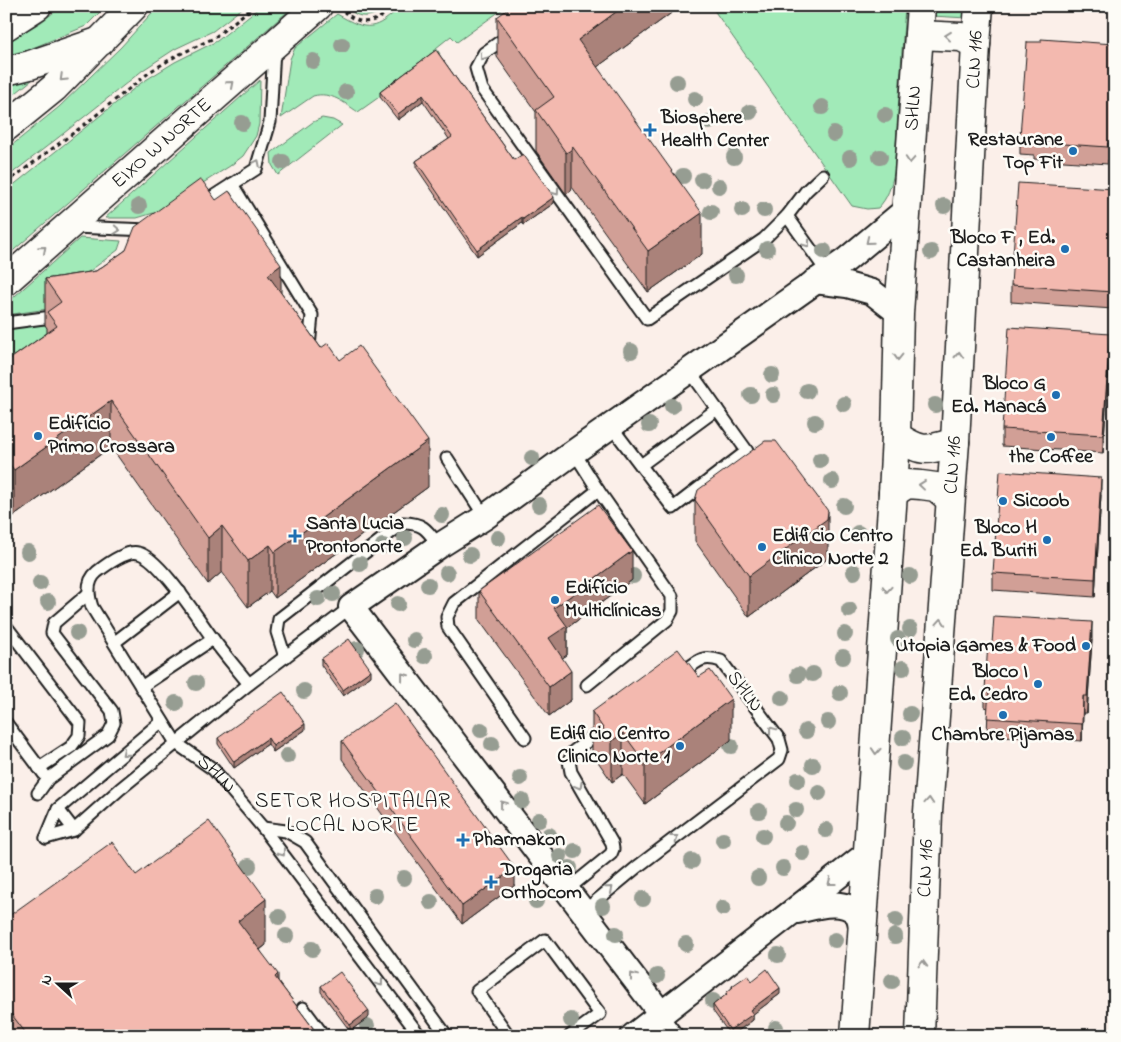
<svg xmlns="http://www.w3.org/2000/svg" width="1121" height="1042" font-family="'Indie Flower',sans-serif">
  <rect width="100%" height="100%" fill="#fbefe9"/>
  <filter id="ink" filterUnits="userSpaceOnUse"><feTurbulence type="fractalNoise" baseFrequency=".02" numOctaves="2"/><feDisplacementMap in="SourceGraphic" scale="10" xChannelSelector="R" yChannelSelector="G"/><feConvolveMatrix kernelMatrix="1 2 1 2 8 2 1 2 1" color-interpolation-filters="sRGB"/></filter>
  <g filter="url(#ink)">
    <!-- green -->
    <g fill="#a1eab8" stroke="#5e836a">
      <path d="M62,6H106L86,26L6,59V43L41,22Z"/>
      <path d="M158,6H245L213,31L175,49L143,70L59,137L6,178V150L59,107L121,47Z"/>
      <path d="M261,6H294L6,257V191L141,83L175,62L217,41Z"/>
      <path d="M347,6H386C376,17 357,22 347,6Z"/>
      <path d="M401,6H507L457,42L451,36L436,48L440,54L358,112C344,103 331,91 313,96L281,118L290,59L295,48L337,14C368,32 375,31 401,6Z"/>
      <path d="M711,6H905L894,173C891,186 888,198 878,208L867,209L852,206Z"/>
      <path d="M932,6H967V18L932,16Z"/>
      <path d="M43,71L6,101V81Z"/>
      <path d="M260,80L259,124L256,136L243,156L230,166L157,212L137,218H105Z"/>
      <path d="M322,118L333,120L342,125L278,175L272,165L271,153L313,122Z"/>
      <path d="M80,238L121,241L118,250L55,297L62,307L6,315V304Z"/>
      <path d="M66,323L6,368V328Z"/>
    </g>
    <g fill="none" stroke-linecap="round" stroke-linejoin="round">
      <!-- lane casing -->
      <g stroke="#1c1c1c" stroke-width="15">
        <g id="lane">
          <path d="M508,36L484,53L476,68L482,89L647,319L764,239L787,216L806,191L823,175"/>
          <path d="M232,184L312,315L309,347"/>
          <path d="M200,205L256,169L270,122L274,48"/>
          <path d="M787,216L827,272"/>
          <path d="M73,227L149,230"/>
          <path d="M6,323L59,316"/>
          <path d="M611,426L673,508L747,451L689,370"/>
          <path d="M574,452L598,490"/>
          <path d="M447,458L485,517"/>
          <path d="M641,465L717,409"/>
          <path d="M6,626L80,723L79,736L71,747L39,768"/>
          <path d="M115,642L180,592"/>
          <path d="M285,657L277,632L279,619L403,523C424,523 427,530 439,546"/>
          <path id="s1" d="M249,684C237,669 224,654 213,639C199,620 159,557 138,553C127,550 106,565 97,572C86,581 88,595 92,607L176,743L213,769L263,828L420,1036"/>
          <path d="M141,687L213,639"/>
          <path d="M6,723L44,774"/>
          <path d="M525,738L448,627L447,617L454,603L598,490L672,596V611L667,620L587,685"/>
          <path d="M38,793L48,779L108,735L114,723L112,711L52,633L54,623L88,594"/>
          <path d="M58,809L74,830"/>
          <path d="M263,828L286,831L305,842L447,1036"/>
          <path d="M46,838L74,830L120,789L249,684L351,607"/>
          <path d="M46,838L58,809L162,721"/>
          <path d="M568,889L611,854L613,849L612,843L571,772L569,761L574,751L604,729"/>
          <path d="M584,911L637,867L779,759L782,750L779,739L721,661C700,654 696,663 680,675"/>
          <path d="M303,1008L324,1036"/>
          <path d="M662,1015L678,1036"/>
          <path d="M509,1036L477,991L545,940L600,1014L570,1036"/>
        </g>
      </g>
      <!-- street casing -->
      <g stroke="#1c1c1c" stroke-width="28">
        <g id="street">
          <path d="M815,281L847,285L872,292L899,313"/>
          <path d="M797,911C814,907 844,897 857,914C860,918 861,927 863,933"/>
          <path d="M662,1015L351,607L439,546L485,517L574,452L846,260L906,210"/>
          <path d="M633,1036L869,852"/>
        </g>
      </g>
      <!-- secondary casing -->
      <g stroke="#1c1c1c" stroke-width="31">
        <g id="secondary">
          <path d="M919,35L961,37L976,44"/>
          <path d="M896,436C923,453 925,451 955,442"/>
          <path d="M893,493L907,484L921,485L936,487L950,499"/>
          <path id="s2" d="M855,1036L893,493L896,436L899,313L921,6"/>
          <path id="s3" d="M920,1036L928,812L955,442L976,44L979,6"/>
        </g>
      </g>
      <!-- primary casing -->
      <g stroke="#1c1c1c" stroke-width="31">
        <g id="primary">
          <path d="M6,127L54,88L134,6"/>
          <path id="s4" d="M6,281L318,6"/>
        </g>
      </g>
      <!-- highway casing -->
      <g stroke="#1c1c1c" stroke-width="31">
        <g id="highway">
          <path d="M6,26L37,6"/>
          <path d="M6,71L30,65L101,41"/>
        </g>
      </g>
      <!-- path -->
      <g stroke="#1c1c1c" stroke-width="3" stroke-dasharray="4 4" stroke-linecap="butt">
        <path d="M343,11C363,29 377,22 395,6"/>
        <path d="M6,183L84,125L151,71L176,56L214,38L254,6"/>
      </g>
      <!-- lane -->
      <use href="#lane" stroke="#fdfcf7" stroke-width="11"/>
      <!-- street -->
      <use href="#street" stroke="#fdfcf7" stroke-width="24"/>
      <!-- secondary -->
      <use href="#secondary" stroke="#fdfcf7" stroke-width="28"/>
      <!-- primary -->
      <use href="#primary" stroke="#fdfcf7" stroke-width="28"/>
      <!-- highway -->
      <use href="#highway" stroke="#fdfcf7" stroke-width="28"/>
    </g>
    <!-- trees -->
    <g fill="#969d92">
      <circle cx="342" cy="45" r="8"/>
      <circle cx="313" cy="61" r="8"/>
      <circle cx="677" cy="82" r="8"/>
      <circle cx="346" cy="92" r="8"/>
      <circle cx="695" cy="99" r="8"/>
      <circle cx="822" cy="107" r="8"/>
      <circle cx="750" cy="112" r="8"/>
      <circle cx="885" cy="115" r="8"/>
      <circle cx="709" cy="122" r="8"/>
      <circle cx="242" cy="123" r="8"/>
      <circle cx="834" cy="134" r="8"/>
      <circle cx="734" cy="157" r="8"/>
      <circle cx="880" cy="157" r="8"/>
      <circle cx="850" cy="158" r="8"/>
      <circle cx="283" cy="162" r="8"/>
      <circle cx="683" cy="176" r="8"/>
      <circle cx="702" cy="180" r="8"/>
      <circle cx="719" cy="186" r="8"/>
      <circle cx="139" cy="206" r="8"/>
      <circle cx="944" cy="206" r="8"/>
      <circle cx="742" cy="210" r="8"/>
      <circle cx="764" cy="210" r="8"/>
      <circle cx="711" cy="212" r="8"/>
      <circle cx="767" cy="249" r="8"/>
      <circle cx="824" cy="251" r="8"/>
      <circle cx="931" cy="252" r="8"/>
      <circle cx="736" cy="275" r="8"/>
      <circle cx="631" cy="351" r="8"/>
      <circle cx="772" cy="375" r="8"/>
      <circle cx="807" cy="391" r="8"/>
      <circle cx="751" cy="395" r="8"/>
      <circle cx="773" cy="395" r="8"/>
      <circle cx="844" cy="404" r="8"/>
      <circle cx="935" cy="405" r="8"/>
      <circle cx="672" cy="406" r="8"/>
      <circle cx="815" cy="422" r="8"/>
      <circle cx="649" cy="425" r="8"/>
      <circle cx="532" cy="458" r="8"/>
      <circle cx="820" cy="460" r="8"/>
      <circle cx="832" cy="481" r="8"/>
      <circle cx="539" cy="505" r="8"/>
      <circle cx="844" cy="506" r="8"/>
      <circle cx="442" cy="515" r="8"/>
      <circle cx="858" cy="533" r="8"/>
      <circle cx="405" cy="538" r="8"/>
      <circle cx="498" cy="538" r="8"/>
      <circle cx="383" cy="546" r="8"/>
      <circle cx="28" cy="552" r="8"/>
      <circle cx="470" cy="555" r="8"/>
      <circle cx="360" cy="564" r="8"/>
      <circle cx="854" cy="572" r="8"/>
      <circle cx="447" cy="573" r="8"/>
      <circle cx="633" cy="576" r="8"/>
      <circle cx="910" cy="576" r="8"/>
      <circle cx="40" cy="583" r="8"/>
      <circle cx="428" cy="585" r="8"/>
      <circle cx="333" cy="594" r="8"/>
      <circle cx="318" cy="599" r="8"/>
      <circle cx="48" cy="602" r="8"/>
      <circle cx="398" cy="604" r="8"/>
      <circle cx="849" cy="610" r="8"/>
      <circle cx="910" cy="629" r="8"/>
      <circle cx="77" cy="633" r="8"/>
      <circle cx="845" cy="634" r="8"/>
      <circle cx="898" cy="639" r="8"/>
      <circle cx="414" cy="640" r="8"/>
      <circle cx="357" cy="649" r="8"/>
      <circle cx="425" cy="656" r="8"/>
      <circle cx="843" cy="657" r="8"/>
      <circle cx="903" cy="668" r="8"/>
      <circle cx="813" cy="674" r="8"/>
      <circle cx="798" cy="675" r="8"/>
      <circle cx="196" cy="683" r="8"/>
      <circle cx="304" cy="691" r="8"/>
      <circle cx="840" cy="693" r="8"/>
      <circle cx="782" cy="698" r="8"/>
      <circle cx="176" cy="703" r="8"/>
      <circle cx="910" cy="714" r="8"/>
      <circle cx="828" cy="722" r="8"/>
      <circle cx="481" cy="730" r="8"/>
      <circle cx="806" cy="731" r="8"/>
      <circle cx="903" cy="738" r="8"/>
      <circle cx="492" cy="744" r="8"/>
      <circle cx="731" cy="746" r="8"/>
      <circle cx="287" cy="756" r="8"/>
      <circle cx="904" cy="763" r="8"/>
      <circle cx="813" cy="765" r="8"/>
      <circle cx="520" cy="778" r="8"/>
      <circle cx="798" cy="780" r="8"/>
      <circle cx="819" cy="793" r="8"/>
      <circle cx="522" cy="801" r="8"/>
      <circle cx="796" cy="810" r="8"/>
      <circle cx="759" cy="811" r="8"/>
      <circle cx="539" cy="820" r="8"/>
      <circle cx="786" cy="823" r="8"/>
      <circle cx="826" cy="830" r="8"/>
      <circle cx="549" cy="835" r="8"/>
      <circle cx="763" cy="836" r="8"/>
      <circle cx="723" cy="840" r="8"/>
      <circle cx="575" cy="851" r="8"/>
      <circle cx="803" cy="853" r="8"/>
      <circle cx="560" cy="856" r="8"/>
      <circle cx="692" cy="861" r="8"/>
      <circle cx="249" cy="866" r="8"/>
      <circle cx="570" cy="868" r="8"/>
      <circle cx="783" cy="868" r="8"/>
      <circle cx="404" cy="878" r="8"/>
      <circle cx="758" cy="878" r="8"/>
      <circle cx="375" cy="896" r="8"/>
      <circle cx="643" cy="899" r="8"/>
      <circle cx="536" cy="901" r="8"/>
      <circle cx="431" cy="902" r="8"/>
      <circle cx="603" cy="906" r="8"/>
      <circle cx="723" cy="908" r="8"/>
      <circle cx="279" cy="917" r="8"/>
      <circle cx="896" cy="920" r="8"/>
      <circle cx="616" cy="934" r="8"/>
      <circle cx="286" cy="936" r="8"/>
      <circle cx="895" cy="936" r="8"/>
      <circle cx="835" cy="940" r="8"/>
      <circle cx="686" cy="944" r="8"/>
      <circle cx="312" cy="949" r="8"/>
      <circle cx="778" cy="955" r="8"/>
      <circle cx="657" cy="976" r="8"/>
      <circle cx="892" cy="981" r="8"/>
      <circle cx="713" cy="1001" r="8"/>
      <circle cx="571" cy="1020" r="8"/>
      <circle cx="367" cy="1026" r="8"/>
      <circle cx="776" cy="1028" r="8"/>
    </g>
    <!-- wall -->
    <g fill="#d19f96" stroke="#1c1c1c">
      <path d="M681,6L597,67L702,254L648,292L572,187L571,191L566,194L536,151V112L497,57V17Z"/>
      <path d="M1114,48L1115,160H1108V164L1034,159V155L1020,154V137Z"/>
      <path d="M436,50L514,160L554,203L523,225L522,223L477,256L416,167V161L449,139L423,101L398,120L380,97V92Z"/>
      <path d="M1115,189L1113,309L1011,302V285Z"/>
      <path d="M126,250L281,293L321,348L428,487L275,598L270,591L248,607L222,572L208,584L111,447L14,516L6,505V362L47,333V328L45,325V279L96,271Z"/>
      <path d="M1110,351L1103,453L1002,446V429Z"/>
      <path d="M1101,495L1095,597L993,590V573Z"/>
      <path d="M695,500L828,552L827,559L749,617L695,541Z"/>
      <path d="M632,580L567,628V655L562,658L571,700L549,716L479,620V591Z"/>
      <path d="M1092,640L1087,713H1083L1082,741L987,735L988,708L985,707V690Z"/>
      <path d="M321,659L371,676L343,696L321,665Z"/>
      <path d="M592,712L731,740L645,804L623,774L612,782L592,753Z"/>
      <path d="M305,730L273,752L268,744L234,768L218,744V738Z"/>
      <path d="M342,741L515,885L462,924L342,759Z"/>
      <path d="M136,875L266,945L260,950L278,981L319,1036H6V918Z"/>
      <path d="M752,981L780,994L753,1014V1020L731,1036L713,1011V1005L726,995V993L732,988V986Z"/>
      <path d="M321,986L369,1017L350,1031L321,992Z"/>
    </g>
    <!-- shaded-wall -->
    <g fill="#aa827a" stroke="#1c1c1c">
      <path d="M624,6H681L578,81V40Z"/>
      <path d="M423,95V101L398,120V114Z"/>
      <path d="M572,146V187L571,191L566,194V153Z"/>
      <path d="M554,197V203L523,225V219Z"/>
      <path d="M702,213V254L648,292V251Z"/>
      <path d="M522,217V223L477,256V250Z"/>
      <path d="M281,265V311L268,275Z"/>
      <path d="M1115,265V283L1113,309V292Z"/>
      <path d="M1110,334V351L1103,453V435Z"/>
      <path d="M111,401V447L14,516V470Z"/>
      <path d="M428,441V487L275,598V552Z"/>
      <path d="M1101,478V495L1095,597V579Z"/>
      <path d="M828,511V552L827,559L749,617V576Z"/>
      <path d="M222,526V572L208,584V538Z"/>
      <path d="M270,545V591L248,607V561Z"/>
      <path d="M632,551V580L567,628V655L549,667V638L554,608Z"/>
      <path d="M1092,622V640L1087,713V696Z"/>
      <path d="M371,670V676L343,696V690Z"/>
      <path d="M571,671V700L549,716V687Z"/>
      <path d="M1083,696V713L1082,741V724Z"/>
      <path d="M731,699V740L645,804V763Z"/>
      <path d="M305,724V730L273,752V746Z"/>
      <path d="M623,733V774L612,782V741Z"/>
      <path d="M268,738V744L234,768V762Z"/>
      <path d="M515,868V885L462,924V906Z"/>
      <path d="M266,899V945L238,966V921Z"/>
      <path d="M278,974V1020L275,977Z"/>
      <path d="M780,988V994L752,1015L753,1014V1020L731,1036L730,1030L750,1010Z"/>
      <path d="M369,1011V1017L350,1031V1025Z"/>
    </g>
    <!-- building -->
    <g fill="#f3b9af" stroke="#1c1c1c">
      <path d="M512,6H624L578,40L702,213L648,251L572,146L571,150L566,153L536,110L554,97L497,17Z"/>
      <path d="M1041,39L1114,44L1115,143H1108V147L1034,142L1035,138L1020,137L1027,42H1041Z"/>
      <path d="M436,50L514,160L523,154L554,197L523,219L522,217L477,250L416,161L452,137L423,95L398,114L380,92Z"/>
      <path d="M201,179L216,200L229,191L260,235L281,265L268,275L321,348L328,343L340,360L359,346L428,441L275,552L270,545L248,561L222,526L208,538L111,401L14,470L6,459V362L57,326L47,312L61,302L45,279L96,271L126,250L135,227Z"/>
      <path d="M1018,183L1115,189V265L1113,292L1011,285Z"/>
      <path d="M1009,327L1110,334L1103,435L1002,429Z"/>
      <path d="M765,441H776L828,511L827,519L749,576L695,500L698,490Z"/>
      <path d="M1000,471L1101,478L1095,579L993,573Z"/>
      <path d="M598,505L632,551L554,608L567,626L549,638L571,671L549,687L479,591Z"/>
      <path d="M994,616L1092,622L1087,696H1083L1082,724L987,718L989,690H985L987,658L988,644H992Z"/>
      <path d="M349,639L371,670L343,690L321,659Z"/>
      <path d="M678,649L699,677L710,670L731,699L645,763L623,733L612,741L592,712Z"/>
      <path d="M283,692L305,724L273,746L268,738L234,762L218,738Z"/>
      <path d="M395,703L515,868L462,906L342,741Z"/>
      <path d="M209,821L266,899L238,921L278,974L275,977L319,1036H28L6,1007V918L112,842L136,875Z"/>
      <path d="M767,969L780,988L750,1010L753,1014L730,1030L713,1005L727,994L726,993L733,987L732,986L748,975L752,981Z"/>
      <path d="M340,972L369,1011L350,1025L321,986Z"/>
    </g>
    <!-- one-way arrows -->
    <defs><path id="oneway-chevron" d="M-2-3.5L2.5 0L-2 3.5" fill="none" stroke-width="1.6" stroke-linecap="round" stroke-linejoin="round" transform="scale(1.25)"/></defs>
    <g stroke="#989794">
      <use href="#oneway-chevron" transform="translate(948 36) rotate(-174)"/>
      <use href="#oneway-chevron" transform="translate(483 57) rotate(126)"/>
      <use href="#oneway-chevron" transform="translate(63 78) rotate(136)"/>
      <use href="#oneway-chevron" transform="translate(231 84) rotate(-41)"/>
      <use href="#oneway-chevron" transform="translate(910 160) rotate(94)"/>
      <use href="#oneway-chevron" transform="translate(257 163) rotate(-64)"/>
      <use href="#oneway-chevron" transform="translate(556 192) rotate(54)"/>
      <use href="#oneway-chevron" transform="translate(117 230) rotate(4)"/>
      <use href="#oneway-chevron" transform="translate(869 241) rotate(141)"/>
      <use href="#oneway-chevron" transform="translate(807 244) rotate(54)"/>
      <use href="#oneway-chevron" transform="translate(43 249) rotate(-41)"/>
      <use href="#oneway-chevron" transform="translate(959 355) rotate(-87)"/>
      <use href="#oneway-chevron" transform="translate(898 357) rotate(91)"/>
      <use href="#oneway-chevron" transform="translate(922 485) rotate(-174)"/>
      <use href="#oneway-chevron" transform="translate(887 589) rotate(94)"/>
      <use href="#oneway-chevron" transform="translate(941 622) rotate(-86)"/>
      <use href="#oneway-chevron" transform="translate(404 676) rotate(-128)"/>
      <use href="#oneway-chevron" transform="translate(772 730) rotate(-127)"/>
      <use href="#oneway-chevron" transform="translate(876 751) rotate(94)"/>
      <use href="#oneway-chevron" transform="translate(125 753) rotate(140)"/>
      <use href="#oneway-chevron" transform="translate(579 786) rotate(61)"/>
      <use href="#oneway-chevron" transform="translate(929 801) rotate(-86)"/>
      <use href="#oneway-chevron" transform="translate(503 804) rotate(-128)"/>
      <use href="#oneway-chevron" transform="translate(675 838) rotate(-37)"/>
      <use href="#oneway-chevron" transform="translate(282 853) rotate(53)"/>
      <use href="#oneway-chevron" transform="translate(831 882) rotate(142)"/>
      <use href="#oneway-chevron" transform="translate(610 889) rotate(-40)"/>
      <use href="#oneway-chevron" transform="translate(923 964) rotate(-88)"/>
      <use href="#oneway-chevron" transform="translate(633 976) rotate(-127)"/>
      <use href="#oneway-chevron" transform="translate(380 983) rotate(53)"/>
    </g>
  </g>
  <!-- markers -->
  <g fill="#1f6fb2" stroke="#fdfcf7" stroke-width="2">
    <path d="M647.5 122.5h5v5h5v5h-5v5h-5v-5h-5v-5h5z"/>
    <circle cx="1073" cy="151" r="5"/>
    <circle cx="1065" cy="249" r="5"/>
    <circle cx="1056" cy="395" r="5"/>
    <circle cx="38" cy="436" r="5"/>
    <circle cx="1051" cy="437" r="5"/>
    <circle cx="1003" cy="501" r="5"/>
    <path d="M292.5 528.5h5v5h5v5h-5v5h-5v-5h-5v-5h5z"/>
    <circle cx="1047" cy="540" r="5"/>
    <circle cx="762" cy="547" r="5"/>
    <circle cx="555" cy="600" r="5"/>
    <circle cx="1086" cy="646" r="5"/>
    <circle cx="1038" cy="684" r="5"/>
    <circle cx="1003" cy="715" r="5"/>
    <circle cx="680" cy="746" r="5"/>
    <path d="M460.5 832.5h5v5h5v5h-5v5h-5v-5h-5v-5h5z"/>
    <path d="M488.5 874.5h5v5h5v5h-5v5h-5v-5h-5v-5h5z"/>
  </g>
  <g text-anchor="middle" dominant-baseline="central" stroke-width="5" stroke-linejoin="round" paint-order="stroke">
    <!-- street labels -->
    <g font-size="20" fill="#1c1c1c" stroke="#fdfcf7">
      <text stroke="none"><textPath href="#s3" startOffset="978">CLN 116</textPath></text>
      <text stroke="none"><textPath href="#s2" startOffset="930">SHLN</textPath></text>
      <text stroke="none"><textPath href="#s4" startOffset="208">EIXO W NORTE</textPath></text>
      <text stroke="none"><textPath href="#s3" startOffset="572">CLN 116</textPath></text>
      <text transform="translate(744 692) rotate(53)">SHLN</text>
      <text stroke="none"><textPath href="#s1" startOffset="468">SHLN</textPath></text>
      <text stroke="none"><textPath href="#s3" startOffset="168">CLN 116</textPath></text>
    </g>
    <!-- poi labels -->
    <g font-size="20" font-weight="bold" fill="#1c1c1c" stroke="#fdfcf7" text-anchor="start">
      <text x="661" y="118">Biosphere<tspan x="661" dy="23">Health Center</tspan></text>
      <text x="1063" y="140" text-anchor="end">Restaurane<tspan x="1063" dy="23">Top Fit</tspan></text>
      <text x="1055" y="238" text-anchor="end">Bloco F , Ed.<tspan x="1055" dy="23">Castanheira</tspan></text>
      <text x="1046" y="384" text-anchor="end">Bloco G<tspan x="1046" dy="23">Ed. Manacá</tspan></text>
      <text x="48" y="424">Edifício<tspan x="48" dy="23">Primo Crossara</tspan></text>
      <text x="1051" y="457" text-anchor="middle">the Coffee</text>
      <text x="1013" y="501">Sicoob</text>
      <text x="306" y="524">Santa Lucia<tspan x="306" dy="23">Prontonorte</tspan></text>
      <text x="1037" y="528" text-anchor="end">Bloco H<tspan x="1037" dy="23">Ed. Buriti</tspan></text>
      <text x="772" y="536">Edificio Centro<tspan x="772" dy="23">Clinico Norte 2</tspan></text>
      <text x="565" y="588">Edifício<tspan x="565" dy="23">Multiclínicas</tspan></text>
      <text x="1076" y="646" text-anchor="end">Utopia Games &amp; Food</text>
      <text x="1028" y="672" text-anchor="end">Bloco I<tspan x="1028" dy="23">Ed. Cedro</tspan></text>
      <text x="670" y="734" text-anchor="end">Edificio Centro<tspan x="670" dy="23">Clinico Norte 1</tspan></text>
      <text x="1003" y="735" text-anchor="middle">Chambre Pijamas</text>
      <text x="473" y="840">Pharmakon</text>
      <text x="501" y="870">Drogaria<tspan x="501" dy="23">Orthocom</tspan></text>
    </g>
    <!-- neighbourhood labels -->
    <g font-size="21" letter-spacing="1" fill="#1c1c1c" stroke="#fdfcf7">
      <text x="353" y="802">SETOR HOSPITALAR<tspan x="353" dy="24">LOCAL NORTE</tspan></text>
    </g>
  </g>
  <!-- margin -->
  <rect width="1121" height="1042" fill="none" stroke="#fdfcf7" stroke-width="25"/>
  <rect x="12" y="12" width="1096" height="1017" fill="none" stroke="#1c1c1c" stroke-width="2" filter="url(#ink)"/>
  <!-- north arrow -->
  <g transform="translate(58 984) rotate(291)" stroke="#fdfcf7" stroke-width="4" paint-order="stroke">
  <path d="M0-4L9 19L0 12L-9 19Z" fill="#1c1c1c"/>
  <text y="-8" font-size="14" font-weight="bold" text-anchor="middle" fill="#1c1c1c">N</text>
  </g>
</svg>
